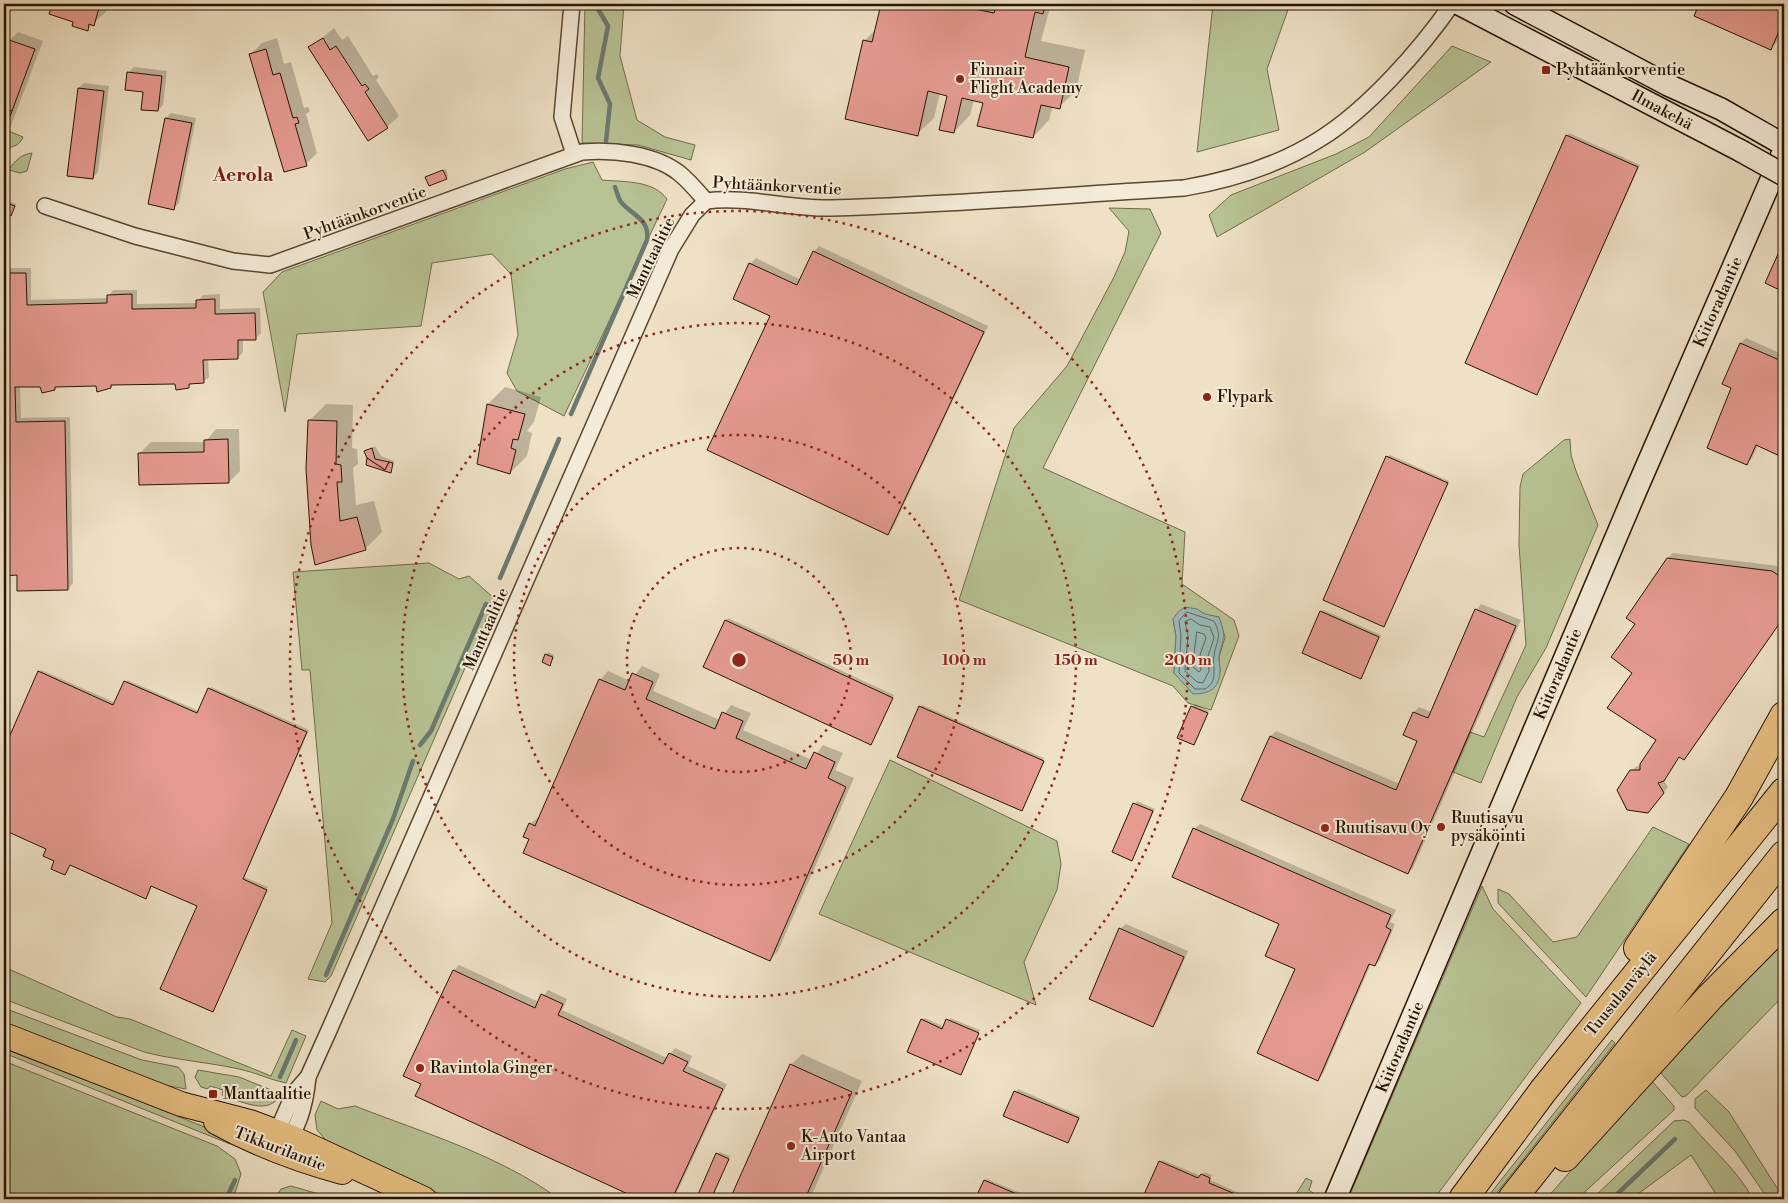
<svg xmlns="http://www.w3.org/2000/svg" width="1788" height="1203" font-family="'Libre Bodoni',serif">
  <rect width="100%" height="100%" fill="#eee1c5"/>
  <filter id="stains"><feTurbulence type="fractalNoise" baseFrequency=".004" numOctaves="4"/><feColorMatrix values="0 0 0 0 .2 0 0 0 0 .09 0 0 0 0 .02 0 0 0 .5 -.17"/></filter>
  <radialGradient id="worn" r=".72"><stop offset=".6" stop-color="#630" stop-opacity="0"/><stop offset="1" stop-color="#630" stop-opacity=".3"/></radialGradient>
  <!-- green -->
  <g fill="#b8c395" stroke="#706c4a" fill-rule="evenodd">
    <path d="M585,4H624L620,56L637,120L665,137L695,145L691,160L638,145L582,143Z"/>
    <path d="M1213,4H1290L1267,69L1279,130L1197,152Z"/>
    <path d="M1452,46L1491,62L1365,152L1217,237L1209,215L1231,195L1336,154L1369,137Z"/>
    <path d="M6,130L23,137C20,145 14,147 5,148L4,137Z"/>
    <path d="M32,153L27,171L20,173L9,170C14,161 22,154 32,153Z"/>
    <path d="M593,162L602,180C624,182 653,180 667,199L564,416L517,391L507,373L518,335L511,274L492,254L432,263L421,326L297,334L285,412L263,292L282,272L565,169Z"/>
    <path d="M1109,208L1150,209L1161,233L1043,468L1185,532L1182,584L1234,620L1239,636L1211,710L1188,703L1173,686L959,600L1014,428L1067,366L1114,277L1125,252L1129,231ZM1196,609L1205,615L1219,617L1225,637L1219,657L1220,672L1174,673L1176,636L1173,619Z"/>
    <path d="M1570,439L1571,455L1576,471L1598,525L1546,648L1517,697L1481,783L1453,772L1470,732L1484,737L1526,645L1519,545L1520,487L1523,474L1564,440Z"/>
    <path d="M429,563L459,579L469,576L495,599L331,976L325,982L308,979L332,923L310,670H302L293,572Z"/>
    <path d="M890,760L1057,841L1061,864L1057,890L1024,962L1036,1005L819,914Z"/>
    <path d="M1653,827L1689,844L1586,997L1498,903V889L1509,894L1553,942L1577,937Z"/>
    <path d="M1482,886L1493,909L1581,1003L1434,1199H1348Z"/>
    <path d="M1784,937V995L1686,1096L1682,1097L1659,1071Z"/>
    <path d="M4,967L117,1017L130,1019L271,1076L292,1030L306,1036L286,1083C270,1080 255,1072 239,1069C207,1062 175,1060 144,1052L4,999Z"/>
    <path d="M4,1008L142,1060L178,1067L184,1074L186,1089L164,1085L4,1024Z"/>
    <path d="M1612,1040L1615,1043L1492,1199H1486Z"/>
    <path d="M4,1047L202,1126L234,1142L230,1144L4,1053Z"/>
    <path d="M4,1061L217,1146L235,1159L241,1174L233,1199H16L4,1185Z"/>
    <path d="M198,1070L239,1077L281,1094C269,1117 241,1101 222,1095L223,1090L210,1086L208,1089L201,1087L195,1077Z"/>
    <path d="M1651,1080L1674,1106V1110L1577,1199H1546Z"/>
    <path d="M1706,1090L1729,1112L1784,1199H1768L1735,1151L1695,1108V1099Z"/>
    <path d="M321,1101L338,1109L355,1106C424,1133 499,1155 559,1199H453L433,1191L332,1147L317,1130L315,1115Z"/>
    <path d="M1684,1120L1689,1122C1710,1148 1737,1169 1753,1199H1719L1691,1155L1631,1199H1592L1674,1121Z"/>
    <path d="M1306,1178L1312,1181L1309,1190L1318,1197L1317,1199H1293Z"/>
    <path d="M291,1186L336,1199H274L281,1189Z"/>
  </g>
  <!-- water -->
  <path fill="#9abcba" stroke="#6c7970" d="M1185,607L1197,609L1205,614L1219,617C1227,639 1223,636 1219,656C1218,661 1221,666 1220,672C1219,689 1209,694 1193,694L1174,673L1176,636L1173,619L1178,612Z"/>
  <!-- shadow -->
  <g fill="#0003">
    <path d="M50,4H111L110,8L87,29L49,6Z"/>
    <path d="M883,4H1051L1041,41L1085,50L1076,91L1059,107L1053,106L1049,120L1033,137L984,102L974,100L970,115L954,132L949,95L940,93L934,118L917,134L864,41L877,28Z"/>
    <path d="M1701,4H1784V24L1776,43L1771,48L1695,15Z"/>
    <path d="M334,28L342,40L348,36L373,76L377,74L379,77L376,80L399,116L387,127L368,139L310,48Z"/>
    <path d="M18,32L43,41L4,144V57L10,40Z"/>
    <path d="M277,38L284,64L291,62L304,108L308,107L310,111L306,114L317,153L306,164L251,54L262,43Z"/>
    <path d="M134,67L167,71L163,105L158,110L128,73Z"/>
    <path d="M84,83L109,86L98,172L93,178L79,88Z"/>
    <path d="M171,113L196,118L179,203L174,208L149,203L166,118Z"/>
    <path d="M1569,133L1640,165L1537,393L1467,362Z"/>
    <path d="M446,169L448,176L446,178H427Z"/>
    <path d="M4,199L16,204L11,215L4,212Z"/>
    <path d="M819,246L988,326L893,528L888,533L750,264L756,258L801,280L814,252Z"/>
    <path d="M4,268H31V300L108,298L113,290H137V304L197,303L203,295L220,294V309L260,308L261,333L255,339H243V352L238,358H208L209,377L203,382L192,383L189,386L176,383L114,384L110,387L97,384L58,385L55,388L41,385L20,386L21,418L70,417L73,583L68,589L18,574H4Z"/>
    <path d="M1746,338L1784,355V457L1758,445L1752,458L1746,464L1732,387L1723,383L1741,343Z"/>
    <path d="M505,387L541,397L534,422L527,431L532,433L527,456L510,473L479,464L488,404Z"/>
    <path d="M326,404L353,405L352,448L357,449L358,464L353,468L356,505L374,501L382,532L365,549L316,563L310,420Z"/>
    <path d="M216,429H239L240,471L229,482L139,454L151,442H205Z"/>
    <path d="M375,446L381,456L394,461L391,472L368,458L365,451Z"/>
    <path d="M1390,455L1449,481L1384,626L1387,457Z"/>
    <path d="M1673,553L1778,566L1784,571V617L1689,754L1684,759L1680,757L1663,779L1668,787L1653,806L1631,771L1637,766H1641L1658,739L1634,673L1637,623L1668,558Z"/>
    <path d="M1481,604L1521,620L1413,868L1408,873L1242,800L1271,736L1276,731L1400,784L1419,740L1405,734L1414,712L1419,707L1431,712L1476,610Z"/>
    <path d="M1323,610L1381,635L1361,678L1321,612Z"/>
    <path d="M728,618L894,695L873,741L871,743L726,621Z"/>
    <path d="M548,652L554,655L550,664L546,655Z"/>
    <path d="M642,666L660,674L653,691L720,720L731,705L751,713L743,730L812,760L823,745L843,753L835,770L854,778L778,951L770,960L530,839V824L540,816L600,680L608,671L630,681Z"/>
    <path d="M41,670L116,703L127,680L199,711L211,687L309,730L244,877L268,887L213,1010L198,906L152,885L148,895L70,864L65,874L48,848L4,829V752Z"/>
    <path d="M1195,704L1209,711L1193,744L1192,707Z"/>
    <path d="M922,705L1044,758L1022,808L920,707Z"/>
    <path d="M1137,801L1155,809L1132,859L1114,851Z"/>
    <path d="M1200,824L1396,910L1390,922L1395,924L1380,960L1375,965L1371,964L1323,1074L1318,1079L1296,968L1280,923L1194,829Z"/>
    <path d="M1126,924L1188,951L1158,1020L1153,1025L1120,929Z"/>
    <path d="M459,965L539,1002L548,990L567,999L562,1010L667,1058L675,1048L692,1056L688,1066L727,1084L674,1199H630L632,1195L422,1084L454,970Z"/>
    <path d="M925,1018L945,1027L950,1018L980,1030L961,1073L922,1020Z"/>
    <path d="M802,1054L862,1081L810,1199H732L791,1065Z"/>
    <path d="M1018,1089L1080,1116L1068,1142L1005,1115Z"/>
    <path d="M719,1152L730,1156L712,1199H704L698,1197Z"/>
    <path d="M1162,1160L1201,1176L1204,1172L1212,1175L1210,1180L1252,1199H1144Z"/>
    <path d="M987,1179L1035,1199H977Z"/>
  </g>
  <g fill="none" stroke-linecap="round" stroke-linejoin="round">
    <!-- shore -->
    <g stroke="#60685d" stroke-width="1">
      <path d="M1187,612L1214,621C1223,638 1216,640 1214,656C1212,668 1219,681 1205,689H1195L1179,673L1181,636L1179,621Z"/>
      <path d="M1191,619L1200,625L1210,627L1214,638L1208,656L1209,671L1203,683L1197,682L1185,671L1188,636L1185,622Z"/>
      <path d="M1197,632L1204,634L1206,638L1200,655L1201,670L1199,672L1193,667Z"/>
    </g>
    <!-- stream -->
    <g stroke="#6c7970" stroke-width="4.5">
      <path d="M595,4L608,26L598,78L610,104L606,141"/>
      <path d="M571,414L647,240C650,219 633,216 621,202C618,198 617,192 615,187"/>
      <path d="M500,578L559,439"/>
      <path d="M420,745L431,731L486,604"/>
      <path d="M326,975L393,819L413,761"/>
      <path d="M280,1077L296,1040"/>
      <path d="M271,1097L272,1095"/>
      <path d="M226,1199L235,1180"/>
      <path d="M1612,1199L1675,1139"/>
    </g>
  </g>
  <!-- building -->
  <g fill="#e69b91" stroke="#271400">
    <path d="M49,4H100L94,26L89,24L88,31L72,26L73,22L49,14L51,8L48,7Z"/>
    <path d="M249,4H269L259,9L257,5L252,8Z"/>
    <path d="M881,4H961L960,6L994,13L997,4H1045L1043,14L1035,12L1025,57L1069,67L1060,109L1041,105L1033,138L977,126L983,103L962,98L954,133L939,130L947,96L928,91L918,136L845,119L863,40L872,42Z"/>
    <path d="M1699,4H1784V19L1771,50L1694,16Z"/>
    <path d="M323,38L330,50L336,46L362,86L365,84L369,89L365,92L388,128L368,141L308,47Z"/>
    <path d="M9,40L35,49L12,111L4,108V54Z"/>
    <path d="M266,49L273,75L280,73L293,118L297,117L299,123L295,124L307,166L284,172L249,54Z"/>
    <path d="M127,72L162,76L158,111L141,110L143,92L125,90Z"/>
    <path d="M78,88L104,91L93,179L67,176Z"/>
    <path d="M4,108L12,111L4,133Z"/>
    <path d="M165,118L192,123L174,210L148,204Z"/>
    <path d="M1566,135L1638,167L1537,395L1465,363Z"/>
    <path d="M443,170L447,179L429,186L425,177Z"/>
    <path d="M4,202L15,206L11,216L4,213Z"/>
    <path d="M1783,243H1784V292L1765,283Z"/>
    <path d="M813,251L984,332L888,535L707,450L770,316L733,299L749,263L797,285Z"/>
    <path d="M4,273H26L27,305L107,303V295L132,294V309L196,308V300L215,299V314L255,313L256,340H238V359L203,360L204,383L189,384V388L176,390L175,384L111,385V388L97,392L96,386L55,387V390L42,393L40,387H15L16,422L65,421L68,590L17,591V575L4,576Z"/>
    <path d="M1740,343L1784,362V458L1756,445L1747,465L1707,448L1731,388L1722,384Z"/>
    <path d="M487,404L525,414L518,440L513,439L511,448L516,450L510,474L477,464Z"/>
    <path d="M308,420L337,421L336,464L341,465L342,482H337L340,521L357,517L366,550L315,565L311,545L306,469Z"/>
    <path d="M228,439L229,483L139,485L138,453L204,452V440Z"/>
    <path d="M372,448L375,459L389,462L385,470L367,458L364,451Z"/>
    <path d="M1386,456L1448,483L1384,627L1323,600Z"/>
    <path d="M367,458L385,470L389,462L393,463L391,473L366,465Z"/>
    <path d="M1667,558L1772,571L1784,579V617L1684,760L1679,757L1664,781L1658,783L1664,793L1648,813L1627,810L1617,790L1630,770H1640V764L1656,740L1607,708L1632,673L1611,657L1635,624L1626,618Z"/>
    <path d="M1475,609L1516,626L1408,874L1241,800L1270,736L1396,790L1417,741L1403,735L1413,712L1428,718Z"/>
    <path d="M1320,611L1379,637L1361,679L1302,653Z"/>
    <path d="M725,620L893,698L871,745L703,667Z"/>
    <path d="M545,654L553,657L550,666L542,662Z"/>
    <path d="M38,671L113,705L124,681L197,713L208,688L307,732L243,879L267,890L213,1012L160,989L197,906L151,886L146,899L70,865L65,875L51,869L54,861L43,856L46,849L4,830V749Z"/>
    <path d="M632,673L653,682L646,699L715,729L722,712L743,721L736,738L806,769L814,752L835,762L828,778L846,787L770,961L523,853L529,839L523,837L529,823L535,826L599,679L625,690Z"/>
    <path d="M919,706L1044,761L1022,811L897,757Z"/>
    <path d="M1191,706L1208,713L1194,745L1177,738Z"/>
    <path d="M1133,803L1153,811L1132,861L1112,852Z"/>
    <path d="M1193,828L1391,915L1386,927L1391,930L1375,966L1369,964L1318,1081L1257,1053L1295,969L1265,956L1279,924L1172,877Z"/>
    <path d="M1119,928L1184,957L1153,1027L1089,999Z"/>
    <path d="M453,970L535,1008L541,994L563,1004L558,1015L663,1064L669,1053L688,1062L683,1071L723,1089L672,1199H628L630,1195L415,1096L421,1084L403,1076Z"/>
    <path d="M921,1019L942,1029L946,1019L979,1033L961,1075L907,1052Z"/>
    <path d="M790,1064L852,1092L805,1199H730Z"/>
    <path d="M1014,1091L1079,1118L1068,1143L1003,1116Z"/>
    <path d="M716,1153L729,1159L711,1199H701L697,1197Z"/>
    <path d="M1159,1161L1198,1178L1201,1174L1210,1178L1209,1183L1247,1199H1142Z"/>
    <path d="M984,1180L1028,1199H975Z"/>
  </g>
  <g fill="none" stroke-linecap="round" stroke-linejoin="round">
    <!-- minor casing -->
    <g stroke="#594731" stroke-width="18">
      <g id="minor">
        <path d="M572,4L562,117L574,154"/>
        <path d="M706,201C748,196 789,209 831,208C949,205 1067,195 1184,188C1231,180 1279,165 1320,139C1368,109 1420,50 1452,4"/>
        <path d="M45,206L135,236L233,261L270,265L582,152C612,149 655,154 679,173C689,181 698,192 706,201"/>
        <path d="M277,1141V1132L294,1093L308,1077L330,1028L671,249L692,215L706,201"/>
        <path d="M285,1142C301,1127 306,1097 308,1077"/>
      </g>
    </g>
    <!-- secondary casing -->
    <g stroke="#271400" stroke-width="24">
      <g id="secondary">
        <path d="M1459,4L1741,151"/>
        <path d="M1515,4L1668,85L1721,109L1784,145"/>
        <path d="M1335,1199L1634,495L1784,150"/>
      </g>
    </g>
    <!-- primary casing -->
    <g stroke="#271400" stroke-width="26">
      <g id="primary">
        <path d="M4,1035L181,1104L250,1122L290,1137L424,1199"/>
        <path d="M216,1122C256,1144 298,1160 342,1172"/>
      </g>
    </g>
    <!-- motorway casing -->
    <g stroke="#271400" stroke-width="30">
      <g id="motorway">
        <path d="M1638,948L1739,797L1784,716"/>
        <path d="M1565,1157L1710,997L1784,922"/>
        <path d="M1463,1199L1543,1091L1784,792"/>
        <path d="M1512,1199L1784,855"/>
      </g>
    </g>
    <!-- minor -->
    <use href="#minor" stroke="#f4ecd9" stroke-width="15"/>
    <!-- secondary -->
    <use href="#secondary" stroke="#f4ecd9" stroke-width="21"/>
    <!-- primary -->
    <use href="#primary" stroke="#e7c082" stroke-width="24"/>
    <!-- motorway -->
    <use href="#motorway" stroke="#e7c082" stroke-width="28"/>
    <!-- secondary-bridge casing -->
    <g stroke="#271400" stroke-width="24" stroke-linecap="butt">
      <path id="secondary-bridge" d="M1741,151L1784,175"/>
    </g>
    <!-- secondary-bridge -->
    <use href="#secondary-bridge" stroke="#f4ecd9" stroke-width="21"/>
  </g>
  <!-- distance rings -->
  <g fill="none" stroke="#8f2418" stroke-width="2.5" stroke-dasharray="2.5 5">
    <circle cx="739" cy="660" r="112"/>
    <circle cx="739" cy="660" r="225"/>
    <circle cx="739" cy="660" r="337"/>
    <circle cx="739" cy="660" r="449"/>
  </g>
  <!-- markers -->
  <g fill="#8f2418" stroke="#f4ecd9" stroke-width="2">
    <rect x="1541" y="65" width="10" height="10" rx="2.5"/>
    <circle cx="960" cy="79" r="5"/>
    <circle cx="1207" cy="397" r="5"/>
    <circle cx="1441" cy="827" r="5"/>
    <circle cx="1325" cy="828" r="5"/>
    <circle cx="420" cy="1068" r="5"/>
    <rect x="208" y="1089" width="10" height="10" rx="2.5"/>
    <circle cx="791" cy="1146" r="5"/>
  </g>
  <g text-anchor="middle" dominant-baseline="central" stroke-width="4" stroke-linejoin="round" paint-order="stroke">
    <!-- poi labels -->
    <g font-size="16" fill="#271400" stroke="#f4ecd9" text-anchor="start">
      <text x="970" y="70">Finnair<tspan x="970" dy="18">Flight Academy</tspan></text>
      <text x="1556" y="70">Pyhtäänkorventie</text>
      <text x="1217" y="397">Flypark</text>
      <text x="1451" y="818">Ruutisavu<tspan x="1451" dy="18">pysäköinti</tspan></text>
      <text x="1335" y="828">Ruutisavu Oy</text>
      <text x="430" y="1068">Ravintola Ginger</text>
      <text x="223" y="1094">Manttaalitie</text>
      <text x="801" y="1137">K-Auto Vantaa<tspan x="801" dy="18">Airport</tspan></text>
    </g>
    <!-- street labels -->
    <g font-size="16" fill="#271400" stroke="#f4ecd9">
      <text transform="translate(1662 110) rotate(28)">Ilmakehä</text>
      <text transform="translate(777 186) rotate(3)">Pyhtäänkorventie</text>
      <text transform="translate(365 213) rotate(-20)">Pyhtäänkorventie</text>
      <text transform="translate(651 258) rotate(-64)">Manttaalitie</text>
      <text transform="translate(1718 302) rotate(-66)">Kiitoradantie</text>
      <text transform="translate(486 629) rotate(-66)">Manttaalitie</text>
      <text transform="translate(1558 674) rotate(-67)">Kiitoradantie</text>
      <text transform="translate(1621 994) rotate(-51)">Tuusulanväylä</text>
      <text transform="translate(1400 1047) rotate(-67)">Kiitoradantie</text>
      <text transform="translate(280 1149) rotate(21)">Tikkurilantie</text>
    </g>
    <!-- quarter labels -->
    <g font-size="19" font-weight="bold" fill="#7a1f14" stroke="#f4ecd9">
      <text x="243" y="175">Aerola</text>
    </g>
  </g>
  <circle cx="739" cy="660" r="8" fill="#8f2418" stroke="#f4ecd9" stroke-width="2.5"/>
  <g font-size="15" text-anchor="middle" font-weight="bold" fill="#8f2418" stroke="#f4ecd9" stroke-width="4" stroke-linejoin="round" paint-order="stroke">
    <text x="851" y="665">50 m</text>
    <text x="964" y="665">100 m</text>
    <text x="1076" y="665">150 m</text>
    <text x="1188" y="665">200 m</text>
  </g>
  <!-- margin -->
  <rect width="1788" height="1203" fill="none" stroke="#eee1c5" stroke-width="20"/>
  <rect x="5" y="5" width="1778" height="1193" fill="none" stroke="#271400" stroke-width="2.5"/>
  <rect x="10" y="10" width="1768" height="1183" fill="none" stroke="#271400"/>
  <rect width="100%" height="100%" filter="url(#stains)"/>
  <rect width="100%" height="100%" fill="url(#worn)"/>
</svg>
